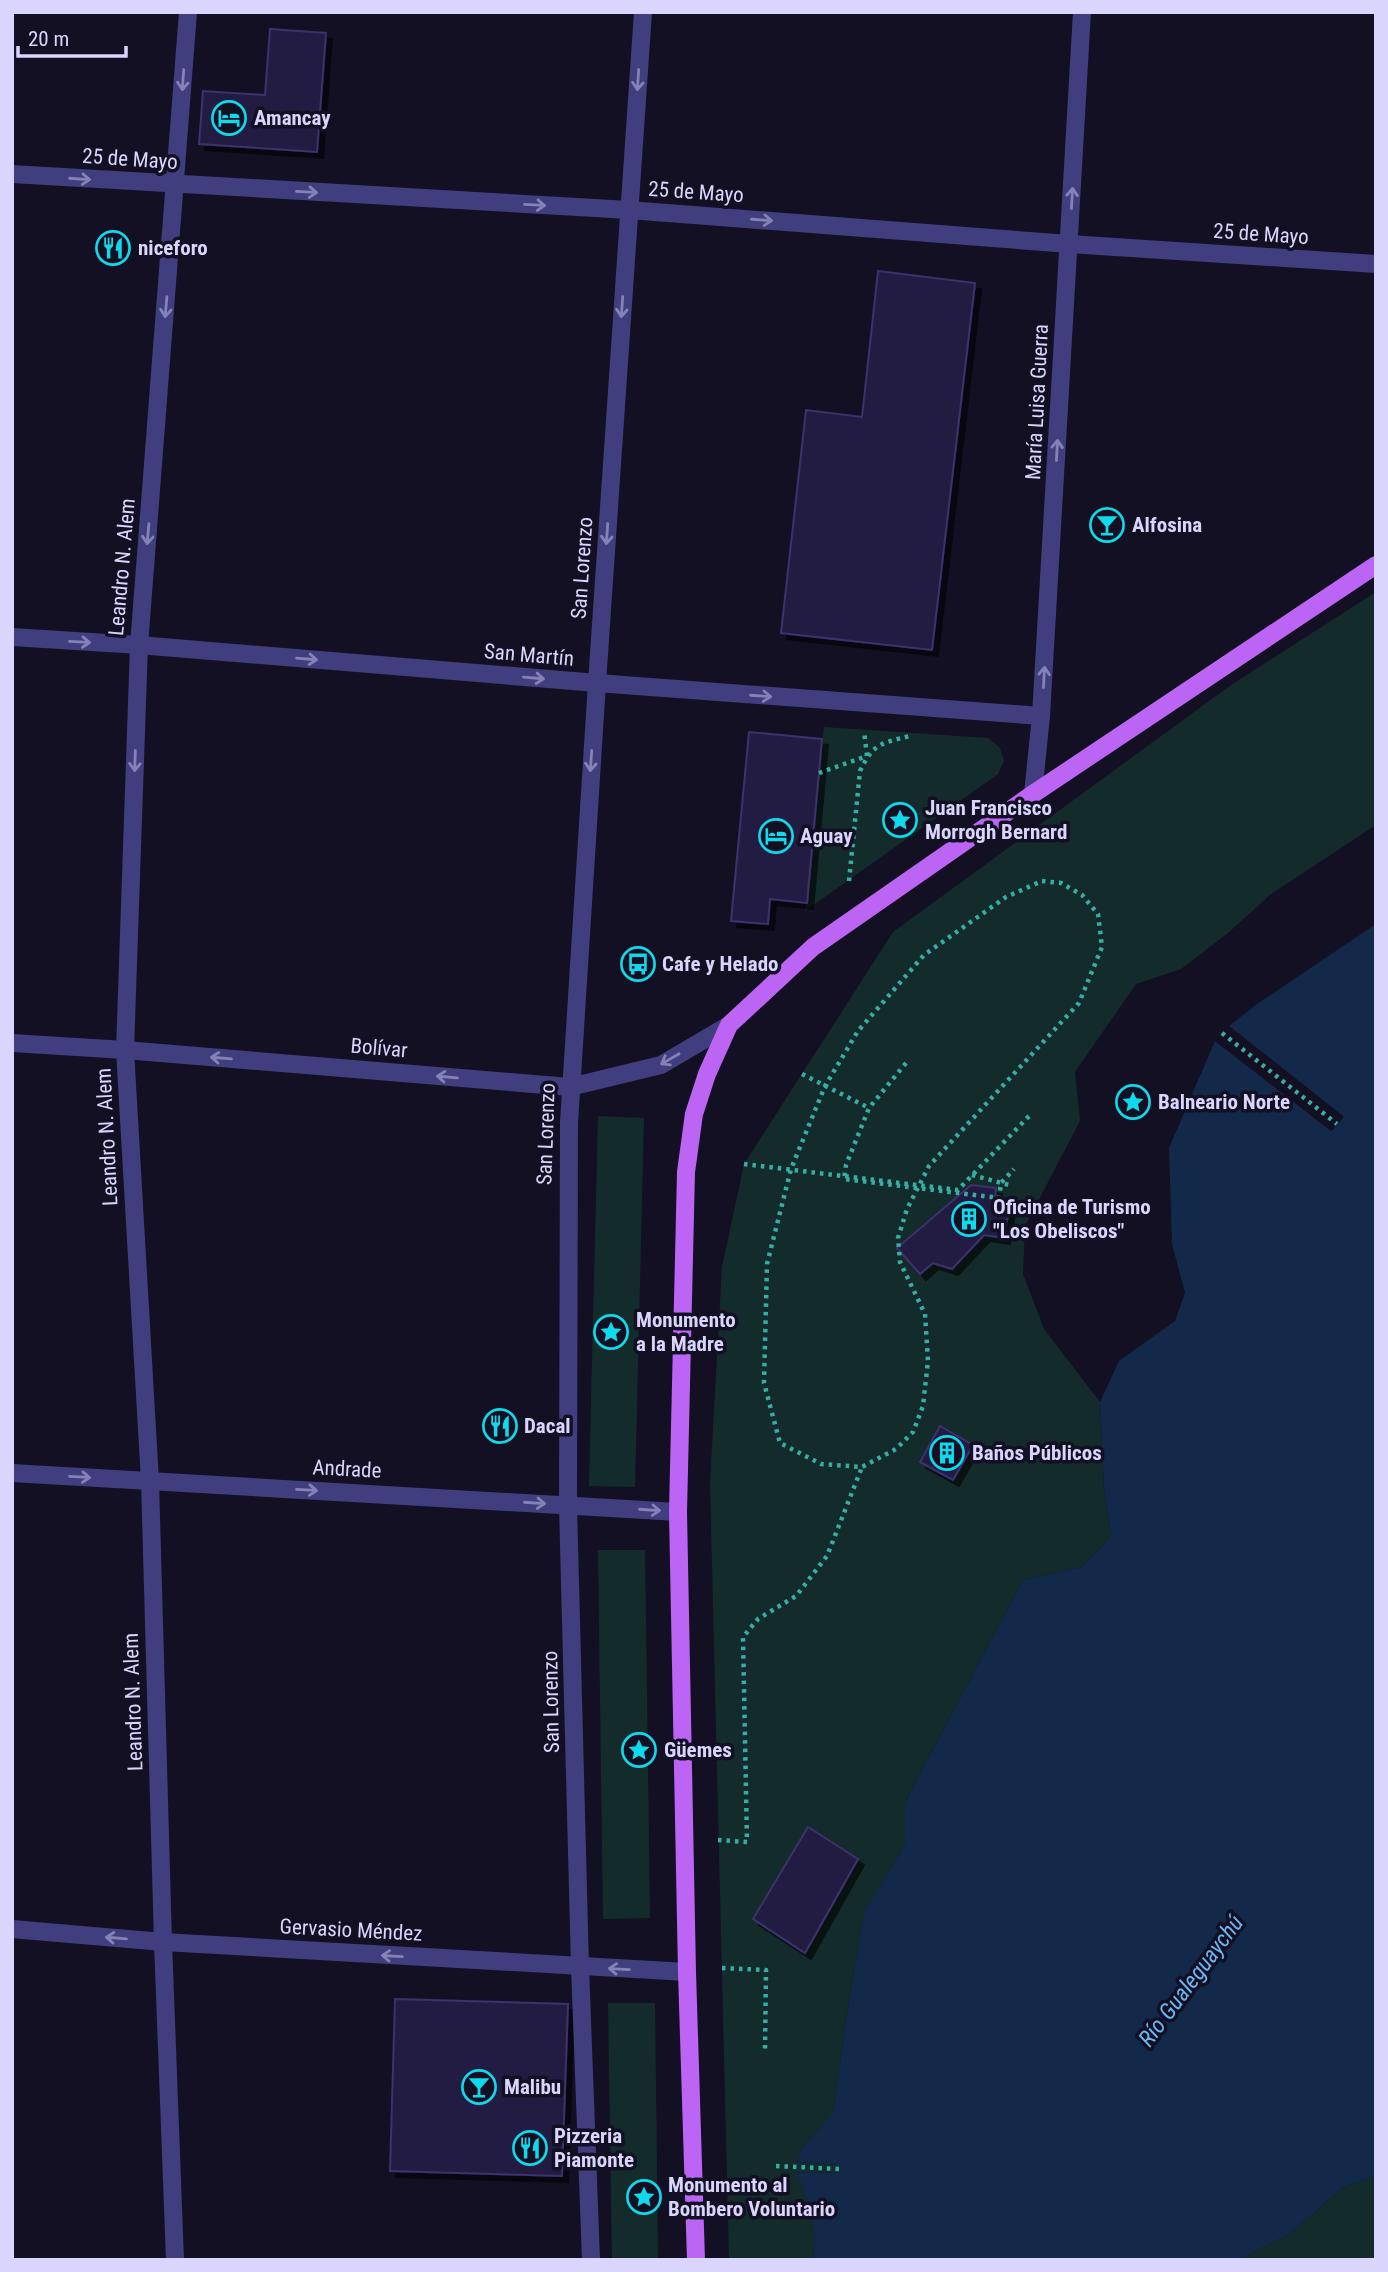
<svg xmlns="http://www.w3.org/2000/svg" width="1388" height="2272" font-family="'Roboto Condensed',sans-serif">
  <defs>
    <filter id="shadow"><feDropShadow dx="6" dy="6" stdDeviation="0" flood-color="#0009"/></filter>
  </defs>
  <rect width="100%" height="100%" fill="#131023"/>
  <!-- green -->
  <g fill="#132c2b">
    <path d="M1376,592V825L1271,894L1228,933L1181,969L1136,984L1075,1072L1080,1121L1025,1226L1023,1274L1044,1329L1100,1402L1104,1488L1111,1536L1082,1567L1023,1580L905,1802V1845L864,1913L846,2020L833,2114L802,2148L797,2162L840,2165V2173L797,2172C807,2201 821,2229 812,2260H729L710,1483L722,1267L744,1164L893,932L1231,685Z"/>
    <path d="M824,727L988,738L1000,748L1004,761L998,774L805,911Z"/>
    <path d="M598,1116L644,1118L635,1487L589,1486Z"/>
    <path d="M598,1550H645L650,1918L603,1919Z"/>
    <path d="M608,2003H655L658,2260H612Z"/>
    <path d="M1376,2176V2260H1238L1291,2233L1342,2188Z"/>
  </g>
  <!-- water -->
  <path fill="#132949" d="M1376,924V2176L1342,2188L1291,2233L1238,2260H812C821,2229 806,2201 797,2172L840,2173V2165L797,2162L802,2148L833,2113L846,2020L864,1912L905,1845V1802L1023,1580L1082,1567L1111,1536L1104,1488L1100,1402L1119,1361L1175,1321L1185,1293L1172,1244L1169,1148L1215,1041L1331,1131L1343,1116L1229,1026L1257,1004Z"/>
  <!-- pier -->
  <path fill="#131023" d="M1229,1026L1344,1117L1332,1131L1215,1041L1217,1038L1331,1126L1339,1117L1226,1029Z"/>
  <!-- building -->
  <g fill="#241d43" stroke="#3c316d" stroke-width="2" filter="url(#shadow)">
    <path d="M270,29L326,33L317,152L199,144L203,91L265,95Z"/>
    <path d="M878,271L975,283L932,650L781,633L806,410L862,417Z"/>
    <path d="M749,732L822,739L807,903L770,899L768,924L731,921Z"/>
    <path d="M971,1185L996,1188L995,1200L1010,1203L1004,1238L984,1235L952,1269L933,1263L920,1274L897,1248Z"/>
    <path d="M940,1426L973,1445L953,1480L920,1462Z"/>
    <path d="M808,1827L858,1859L805,1953L753,1919Z"/>
    <path d="M395,1999L568,2004L562,2176L390,2171Z"/>
  </g>
  <g fill="none" stroke-linecap="round" stroke-linejoin="round">
    <!-- path -->
    <g stroke="#38ada5" stroke-width="4.5" stroke-dasharray="3.5 5" stroke-linecap="butt">
      <path d="M819,773L867,756L864,731"/>
      <path d="M849,881L860,771C873,743 882,743 910,736"/>
      <path d="M1042,881L1061,883L1082,895L1098,914L1102,947L1079,1003L929,1166L907,1209L898,1238L900,1262L925,1314L928,1361L923,1406L913,1432L896,1449L862,1467L821,1464L780,1443L764,1383L767,1264L791,1169L825,1086L858,1031L924,955L1006,897Z"/>
      <path d="M1222,1033L1337,1124"/>
      <path d="M906,1063L869,1108L846,1165L844,1179L999,1198L1001,1183L1014,1169"/>
      <path d="M802,1074L869,1108"/>
      <path d="M744,1164L958,1190L1029,1116"/>
      <path d="M972,1175L1013,1186"/>
      <path d="M718,1840L747,1842L743,1637L758,1619L796,1596L827,1556L862,1467"/>
      <path d="M722,1968L766,1970L765,2049"/>
      <path d="M776,2166L840,2169"/>
    </g>
    <!-- minor -->
    <g stroke="#403e7f" stroke-width="18">
      <path d="M12,174L629,210L1069,244L1376,264"/>
      <path d="M12,637L139,645L597,683L1041,716"/>
      <path d="M1033,794L1041,716L1082,12"/>
      <path d="M12,1043L125,1050L570,1087L661,1065L729,1025"/>
      <path d="M12,1473L678,1512"/>
      <path d="M12,1929L163,1942L687,1972"/>
      <path d="M175,2260L163,1942L150,1481L125,1050L139,645L188,12"/>
      <path d="M591,2260L580,1967L568,1506L569,1123L597,683L643,12"/>
    </g>
    <!-- major -->
    <path stroke="#bc64f4" stroke-width="18" d="M696,2260L687,1972L678,1512L686,1172L694,1114L707,1074L729,1025L813,947L1033,794L1376,565"/>
  </g>
  <!-- one-way arrows -->
  <defs><path id="oneway-shaft" d="M-6 0H5M1.5-3L5.5 0L1.5 3" fill="none" stroke-width="1.6" stroke-linecap="round" stroke-linejoin="round" transform="scale(1.75)"/></defs>
  <g stroke="#8582b7">
    <use href="#oneway-shaft" transform="translate(183 80) rotate(94)"/>
    <use href="#oneway-shaft" transform="translate(638 80) rotate(94)"/>
    <use href="#oneway-shaft" transform="translate(80 179) rotate(4)"/>
    <use href="#oneway-shaft" transform="translate(307 192) rotate(3)"/>
    <use href="#oneway-shaft" transform="translate(1072 198) rotate(-87)"/>
    <use href="#oneway-shaft" transform="translate(535 205) rotate(3)"/>
    <use href="#oneway-shaft" transform="translate(762 220) rotate(4)"/>
    <use href="#oneway-shaft" transform="translate(166 307) rotate(95)"/>
    <use href="#oneway-shaft" transform="translate(622 307) rotate(94)"/>
    <use href="#oneway-shaft" transform="translate(1057 450) rotate(-87)"/>
    <use href="#oneway-shaft" transform="translate(148 534) rotate(95)"/>
    <use href="#oneway-shaft" transform="translate(607 534) rotate(94)"/>
    <use href="#oneway-shaft" transform="translate(80 642) rotate(3)"/>
    <use href="#oneway-shaft" transform="translate(307 659) rotate(5)"/>
    <use href="#oneway-shaft" transform="translate(1044 677) rotate(-87)"/>
    <use href="#oneway-shaft" transform="translate(534 678) rotate(5)"/>
    <use href="#oneway-shaft" transform="translate(761 696) rotate(4)"/>
    <use href="#oneway-shaft" transform="translate(135 761) rotate(92)"/>
    <use href="#oneway-shaft" transform="translate(591 761) rotate(94)"/>
    <use href="#oneway-shaft" transform="translate(221 1058) rotate(-175)"/>
    <use href="#oneway-shaft" transform="translate(670 1059) rotate(150)"/>
    <use href="#oneway-shaft" transform="translate(447 1077) rotate(-175)"/>
    <use href="#oneway-shaft" transform="translate(80 1477) rotate(3)"/>
    <use href="#oneway-shaft" transform="translate(307 1490) rotate(3)"/>
    <use href="#oneway-shaft" transform="translate(535 1503) rotate(4)"/>
    <use href="#oneway-shaft" transform="translate(650 1510) rotate(4)"/>
    <use href="#oneway-shaft" transform="translate(116 1938) rotate(-175)"/>
    <use href="#oneway-shaft" transform="translate(392 1956) rotate(-177)"/>
    <use href="#oneway-shaft" transform="translate(619 1969) rotate(-177)"/>
  </g>
  <!-- icons -->
  <defs>
    <g id="hotel-ring" transform="scale(1.75)"><circle r="9.5" fill="#131023" stroke="#11d9ec" stroke-width="1.5"/><path d="M-6-4.5h1.5V1H6V5H4.5V3h-9V5H-6ZM-4 0a1.8 1.8 0 1 1 3.6 0ZM.5 0V-2.5h3Q6-2.5 6 0Z" fill="#11d9ec"/></g>
    <g id="restaurant-ring" transform="scale(1.75)"><circle r="9.5" fill="#131023" stroke="#11d9ec" stroke-width="1.5"/><path d="M-5-6h1v4h1v-4h1v4h1v-4h1v5L-1.5 .5V6h-2V.5L-5-1ZM5-6V6H3V1.5H1.5Q1.5-4 5-6Z" fill="#11d9ec"/></g>
    <g id="bar-ring" transform="scale(1.75)"><circle r="9.5" fill="#131023" stroke="#11d9ec" stroke-width="1.5"/><path d="M-6-5H6L.8 .8V4.5H3.5V6h-7V4.5H-.8V.8Z" fill="#11d9ec"/></g>
    <g id="sight-ring" transform="scale(1.75)"><circle r="9.5" fill="#131023" stroke="#11d9ec" stroke-width="1.5"/><path d="M0-6L1.8-2.2L6-1.7L2.9 1.2L3.7 5.4L0 3.3L-3.7 5.4L-2.9 1.2L-6-1.7L-1.8-2.2Z" fill="#11d9ec"/></g>
    <g id="bus-ring" transform="scale(1.75)"><circle r="9.5" fill="#131023" stroke="#11d9ec" stroke-width="1.5"/><path d="M-5-6H5V4H4V6H2V4H-2V6H-4V4H-5ZM-3.5-4V0h7V-4ZM-3.5 1.2v1.5H-2V1.2ZM2 1.2v1.5H3.5V1.2Z" fill="#11d9ec"/></g>
    <g id="building-ring" transform="scale(1.75)"><circle r="9.5" fill="#131023" stroke="#11d9ec" stroke-width="1.5"/><path d="M-4-6H4V6H1V3H-1V6H-4ZM-2.5-4.3h1.7v1.8h-1.7ZM.8-4.3h1.7v1.8H.8ZM-2.5-1h1.7V.8h-1.7ZM.8-1h1.7V.8H.8Z" fill="#11d9ec"/></g>
  </defs>
  <g fill-rule="evenodd">
    <use href="#hotel-ring" x="229" y="118"/>
    <use href="#restaurant-ring" x="113" y="248"/>
    <use href="#bar-ring" x="1107" y="525"/>
    <use href="#sight-ring" x="900" y="820"/>
    <use href="#hotel-ring" x="776" y="836"/>
    <use href="#bus-ring" x="638" y="964"/>
    <use href="#sight-ring" x="1133" y="1102"/>
    <use href="#building-ring" x="969" y="1219"/>
    <use href="#sight-ring" x="611" y="1332"/>
    <use href="#restaurant-ring" x="500" y="1426"/>
    <use href="#building-ring" x="947" y="1453"/>
    <use href="#sight-ring" x="639" y="1750"/>
    <use href="#bar-ring" x="479" y="2087"/>
    <use href="#restaurant-ring" x="530" y="2148"/>
    <use href="#sight-ring" x="644" y="2197"/>
  </g>
  <g text-anchor="middle" dominant-baseline="central" stroke-width="7" stroke-linejoin="round" paint-order="stroke">
    <!-- poi labels -->
    <g font-size="21" font-weight="bold" fill="#d9d5fc" stroke="#131023" text-anchor="start">
      <text x="254" y="118">Amancay</text>
      <text x="138" y="248">niceforo</text>
      <text x="1132" y="525">Alfosina</text>
      <text x="925" y="808">Juan Francisco<tspan x="925" dy="24">Morrogh Bernard</tspan></text>
      <text x="800" y="836">Aguay</text>
      <text x="662" y="964">Cafe y Helado</text>
      <text x="1158" y="1102">Balneario Norte</text>
      <text x="993" y="1207">Oficina de Turismo<tspan x="993" dy="24">"Los Obeliscos"</tspan></text>
      <text x="636" y="1320">Monumento<tspan x="636" dy="24">a la Madre</tspan></text>
      <text x="524" y="1426">Dacal</text>
      <text x="972" y="1453">Baños Públicos</text>
      <text x="664" y="1750">Güemes</text>
      <text x="504" y="2087">Malibu</text>
      <text x="554" y="2136">Pizzeria<tspan x="554" dy="24">Piamonte</tspan></text>
      <text x="668" y="2185">Monumento al<tspan x="668" dy="24">Bombero Voluntario</tspan></text>
    </g>
    <!-- street labels -->
    <g font-size="21" fill="#d9d5fc" stroke="#131023">
      <text transform="translate(130 159) rotate(4)">25 de Mayo</text>
      <text transform="translate(696 192) rotate(4)">25 de Mayo</text>
      <text transform="translate(1261 234) rotate(4)">25 de Mayo</text>
      <text transform="translate(1037 402) rotate(-87)">María Luisa Guerra</text>
      <text transform="translate(122 567) rotate(-85)">Leandro N. Alem</text>
      <text transform="translate(582 568) rotate(-86)">San Lorenzo</text>
      <text transform="translate(529 655) rotate(5)">San Martín</text>
      <text transform="translate(379 1048) rotate(5)">Bolívar</text>
      <text transform="translate(546 1134) rotate(-88)">San Lorenzo</text>
      <text transform="translate(107 1137) rotate(-93)">Leandro N. Alem</text>
      <text transform="translate(347 1469) rotate(3)">Andrade</text>
      <text transform="translate(133 1702) rotate(-92)">Leandro N. Alem</text>
      <text transform="translate(551 1702) rotate(-91)">San Lorenzo</text>
      <text transform="translate(351 1930) rotate(3)">Gervasio Méndez</text>
    </g>
    <!-- water labels -->
    <g font-size="23" font-style="italic" fill="#6ab6f4" stroke="#131023">
      <text transform="translate(1191 1981) rotate(-53)">Río Gualeguaychú</text>
    </g>
  </g>
  <!-- border -->
  <rect width="1388" height="2272" fill="none" stroke="#d9d5fc" stroke-width="28"/>
  <!-- scale -->
  <path d="M18 46v10h108v-10" fill="none" stroke="#d9d5fc" stroke-width="3.5"/>
  <text x="28" y="46" font-size="21" fill="#d9d5fc" stroke="#131023" stroke-width="5" paint-order="stroke">20 m</text>
</svg>
